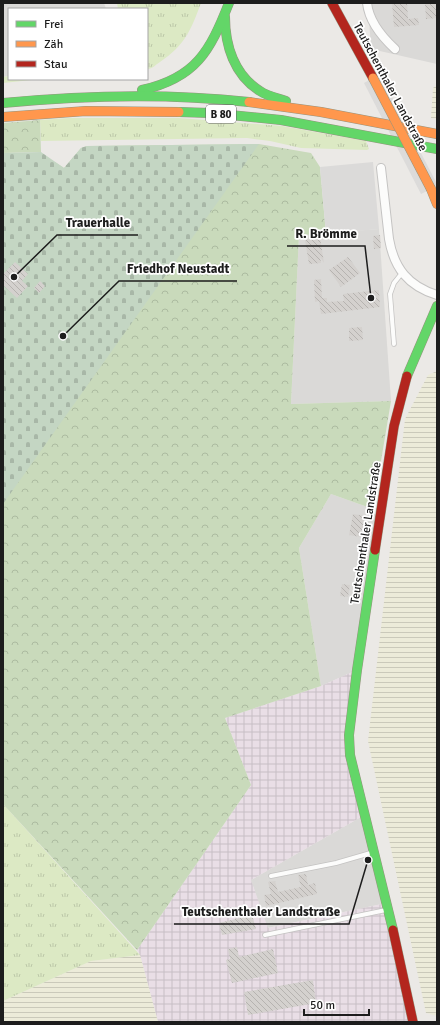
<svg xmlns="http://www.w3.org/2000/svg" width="440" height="1025" font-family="Signika,sans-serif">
  <defs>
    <pattern id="industrial-grid" width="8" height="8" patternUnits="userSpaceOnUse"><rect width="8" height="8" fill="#e9dee6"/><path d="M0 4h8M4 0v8" fill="none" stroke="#c7bec5"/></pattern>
    <pattern id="farmland-rules" width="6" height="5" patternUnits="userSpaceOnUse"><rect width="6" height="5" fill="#ecebd9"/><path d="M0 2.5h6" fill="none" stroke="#cac9ba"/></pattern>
    <pattern id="grass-tufts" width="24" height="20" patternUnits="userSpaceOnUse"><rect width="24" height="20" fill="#dce9c4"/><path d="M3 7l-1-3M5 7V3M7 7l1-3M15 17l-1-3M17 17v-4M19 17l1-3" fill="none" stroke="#bcc7a8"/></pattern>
    <pattern id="forest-crowns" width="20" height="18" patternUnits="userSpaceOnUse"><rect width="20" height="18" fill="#c9dabb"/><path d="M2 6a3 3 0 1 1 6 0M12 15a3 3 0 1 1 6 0" fill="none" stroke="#acbba0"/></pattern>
    <pattern id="cemetery-stones" width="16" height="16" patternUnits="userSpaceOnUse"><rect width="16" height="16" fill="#c4d6c3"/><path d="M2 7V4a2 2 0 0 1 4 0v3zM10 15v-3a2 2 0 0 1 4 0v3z" fill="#a8b7a7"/></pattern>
    <pattern id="building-back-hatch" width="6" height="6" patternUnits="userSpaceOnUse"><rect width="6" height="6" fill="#d4d1ce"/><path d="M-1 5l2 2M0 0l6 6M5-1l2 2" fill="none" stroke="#b6b3b0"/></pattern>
  </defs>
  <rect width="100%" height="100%" fill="#ebe9e6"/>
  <!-- residential -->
  <g fill="#dad9d7">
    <path d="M3,3H104L106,9H9V76L3,77Z"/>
    <path d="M368,3H437V64L371,49Z"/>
    <path d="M379,229L391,401L291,404L299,235Z"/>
    <path d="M331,494L373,509L379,526L357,670L321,686L299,548Z"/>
    <path d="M361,817L382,904L267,928L251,880Z"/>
  </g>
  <!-- industrial -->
  <path fill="url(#industrial-grid)" d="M352,672L346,727L361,817L251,880L268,928L382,904L410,1022H158L140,955L137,950L251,785L225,718L321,686Z"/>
  <!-- farmland -->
  <g fill="url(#farmland-rules)">
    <path d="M437,85V119L431,118L433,88Z"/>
    <path d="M437,371V1016L426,1013L368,741L405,419L428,375Z"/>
    <path d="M140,955L158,1022H3V1001L91,961Z"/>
  </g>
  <!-- grass -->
  <g fill="url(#grass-tufts)">
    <path d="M117,3H201C191,30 185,45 160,62C155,65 153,69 147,69V9H118Z"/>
    <path d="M9,76V79H41L3,83V77Z"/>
    <path d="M69,118H179L282,126L366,141L369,149L367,150L301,148L270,141L247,138L41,141L40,120Z"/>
    <path d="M3,804L140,955L91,961L3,1001Z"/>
  </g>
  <!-- forest -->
  <g fill="url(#forest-crowns)">
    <path d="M40,120L41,152L3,153V123Z"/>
    <path d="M259,144L311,153L320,167L326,234L299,235L291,404L391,401L373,509L331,494L299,548L321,686L225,718L251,785L137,950L3,804V343L55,162L64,168L81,148L87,146Z"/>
  </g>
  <!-- cemetery -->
  <path fill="url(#cemetery-stones)" d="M259,144L3,504V153L41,152L64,168L81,148L87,146Z"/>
  <!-- parking -->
  <path fill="#dbdad9" d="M373,162L379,229L326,234L320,167Z"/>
  <!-- pier -->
  <path fill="#dcdbda" d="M380,74L437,184V186L421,194L364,83Z"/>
  <!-- building -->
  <g fill="url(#building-back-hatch)">
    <path d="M392,3H407L408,19L418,18L419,25L394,27Z"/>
    <path d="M425,3H437V18L426,19Z"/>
    <path d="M380,235L381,248L374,249L373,236Z"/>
    <path d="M320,237L324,263L320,257L321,263L309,264L305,240Z"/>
    <path d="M348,257L360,273L341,287L329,270Z"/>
    <path d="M15,262L28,274L22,281L28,286L17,298L3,285V274Z"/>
    <path d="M321,279L322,298H327V302L344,301L343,294L379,290L380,307L321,314L319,301L315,302L314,280Z"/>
    <path d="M40,281L45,286L39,293L34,288Z"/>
    <path d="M362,327L363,340L349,341V328Z"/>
    <path d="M353,514L365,516L361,537L349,535Z"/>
    <path d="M342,584L350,585L348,597L340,596Z"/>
    <path d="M306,874L308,885L315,883L317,894L266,906L264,895L271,894L268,882L275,881L278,892L301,887L298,875Z"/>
    <path d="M252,915L256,929L222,935L219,923Z"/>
    <path d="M237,947L239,957L273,949L278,973L232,983L226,960L230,959L228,949Z"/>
    <path d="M313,980L316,1003L248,1015L244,992Z"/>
  </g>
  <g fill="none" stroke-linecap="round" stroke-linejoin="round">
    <!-- lane casing -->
    <g stroke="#c4c3c2" stroke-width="5.5">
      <g id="lane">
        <path d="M394,344L390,294L394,283L402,273"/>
        <path d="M271,876L336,863L374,852"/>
        <path d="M265,935L386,910"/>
      </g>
    </g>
    <!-- street casing -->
    <g stroke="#c4c3c2" stroke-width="10">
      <g id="street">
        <path d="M367,3C369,21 382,37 395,49"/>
        <path d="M381,168L389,239C394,268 408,286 437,295"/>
      </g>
    </g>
    <!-- fast casing -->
    <g stroke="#95947e" stroke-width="10">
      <g id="fast">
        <path d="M225,17C225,45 234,75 260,91C267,96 277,98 286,101"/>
        <path d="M142,90C196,78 210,51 229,3"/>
        <path d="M3,103C85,95 167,93 249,102"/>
        <path d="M179,112L210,113L281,120L437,149"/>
        <path d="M407,376L437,306"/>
        <path d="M375,550L357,670L349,735L350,755L393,930"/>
      </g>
    </g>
    <!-- slow casing -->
    <g stroke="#95947e" stroke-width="10">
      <g id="slow">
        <path d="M249,102L321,112L437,134"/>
        <path d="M3,117L86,111L179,112"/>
        <path d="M431,189L437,204"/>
      </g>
    </g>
    <!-- jam casing -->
    <g stroke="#95947e" stroke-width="10">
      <g id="jam">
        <path d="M332,3L373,78"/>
        <path d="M375,550L394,426L407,376"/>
        <path d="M393,930L413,1022"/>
      </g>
    </g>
    <!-- lane -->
    <use href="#lane" stroke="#fcfcfb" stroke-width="4"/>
    <!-- street -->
    <use href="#street" stroke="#fcfcfb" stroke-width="8"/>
    <!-- fast -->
    <use href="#fast" stroke="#63d668" stroke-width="9"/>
    <!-- slow -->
    <use href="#slow" stroke="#ff974d" stroke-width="9"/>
    <!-- jam -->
    <use href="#jam" stroke="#b3261e" stroke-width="9"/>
    <!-- slow-bridge casing -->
    <g stroke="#95947e" stroke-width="10" stroke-linecap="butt">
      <path id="slow-bridge" d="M373,78L431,189"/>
    </g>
    <!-- slow-bridge -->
    <use href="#slow-bridge" stroke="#ff974d" stroke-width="9"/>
  </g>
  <g text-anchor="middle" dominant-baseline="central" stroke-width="3.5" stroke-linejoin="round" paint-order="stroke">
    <!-- shield labels -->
    <rect fill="#fff" stroke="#616161" stroke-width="1" x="206" y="105" width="30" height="18" rx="3"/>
    <g font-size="11" font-weight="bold" fill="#1d1d1d">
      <text x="221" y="114">B 80</text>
    </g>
    <!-- street labels -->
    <g font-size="12" fill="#1d1d1d" stroke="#fff">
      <text transform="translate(390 87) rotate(62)">Teutschenthaler Landstraße</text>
      <text transform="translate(366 533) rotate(-81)">Teutschenthaler Landstraße</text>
    </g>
  </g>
  <!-- callouts -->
  <path fill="none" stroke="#1d1d1d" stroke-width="1.5" d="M14 277L57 235H138M371 298L365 246H287M63 336L119 281H237M368 860L349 924H174"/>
  <g fill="#1d1d1d" stroke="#fff" stroke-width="1.5">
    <circle cx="14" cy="277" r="4"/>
    <circle cx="371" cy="298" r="4"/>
    <circle cx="63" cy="336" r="4"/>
    <circle cx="368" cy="860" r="4"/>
  </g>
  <g font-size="13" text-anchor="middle" font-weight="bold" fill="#1d1d1d" stroke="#fff" stroke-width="3.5" stroke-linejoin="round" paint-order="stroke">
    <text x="98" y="227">Trauerhalle</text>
    <text x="326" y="238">R. Brömme</text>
    <text x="178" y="273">Friedhof Neustadt</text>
    <text x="261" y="916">Teutschenthaler Landstraße</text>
  </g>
  <!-- border -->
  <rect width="440" height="1025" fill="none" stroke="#1d1d1d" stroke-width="8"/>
  <!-- legend -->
  <rect x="8" y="8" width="140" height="72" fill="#ffffff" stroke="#a5a5a5"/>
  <rect x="16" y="21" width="20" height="6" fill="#63d668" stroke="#a5a5a5"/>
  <text x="44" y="28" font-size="12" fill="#1d1d1d">Frei</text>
  <rect x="16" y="41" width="20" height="6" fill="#ff974d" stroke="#a5a5a5"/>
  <text x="44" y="48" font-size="12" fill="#1d1d1d">Zäh</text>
  <rect x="16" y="61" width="20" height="6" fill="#b3261e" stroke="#a5a5a5"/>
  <text x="44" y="68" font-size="12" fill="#1d1d1d">Stau</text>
  <!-- scale -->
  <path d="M304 1009v6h65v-6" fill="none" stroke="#1d1d1d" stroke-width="2"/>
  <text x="310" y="1009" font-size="12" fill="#1d1d1d" stroke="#ffffff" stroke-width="3" paint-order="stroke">50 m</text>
</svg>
